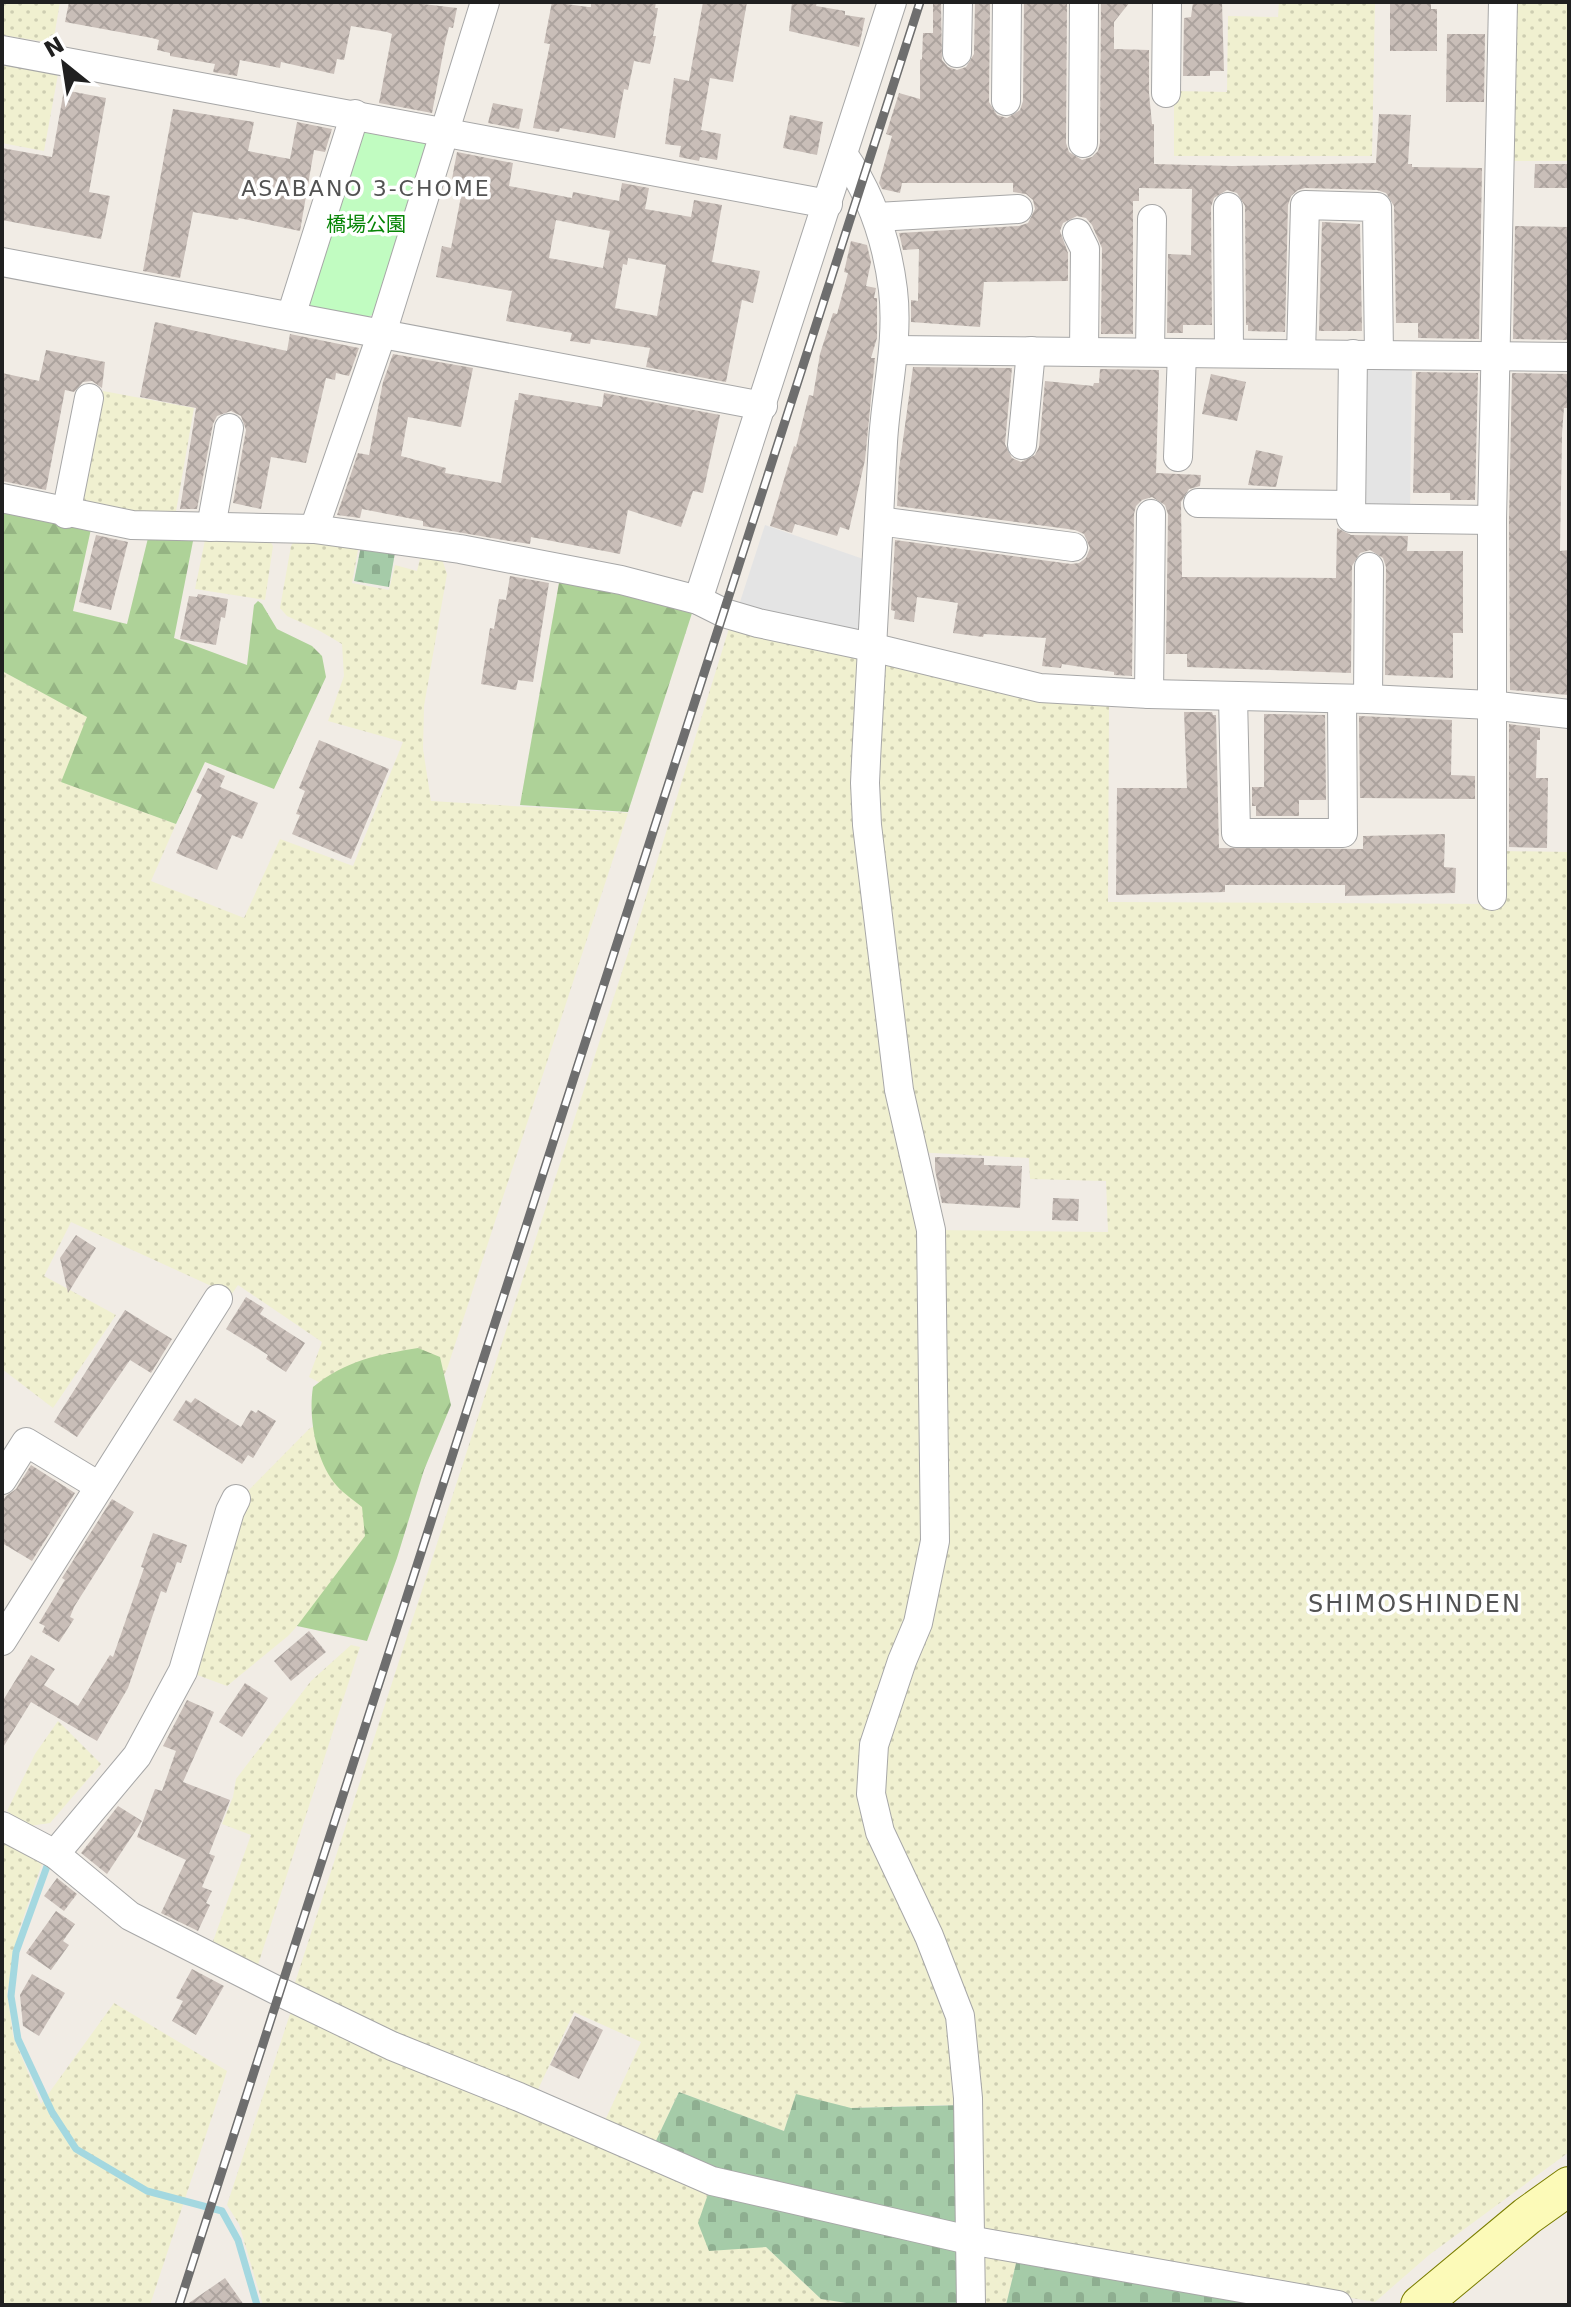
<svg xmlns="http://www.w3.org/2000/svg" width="1571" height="2307" font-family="'DejaVu Sans','Noto Sans JP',sans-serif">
  <defs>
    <pattern id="farmland-dots" width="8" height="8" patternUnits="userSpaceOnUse" patternTransform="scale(2)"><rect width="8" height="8" fill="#f0f0d0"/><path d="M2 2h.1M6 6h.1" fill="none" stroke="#ceceb2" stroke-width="1.8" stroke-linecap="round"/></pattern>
    <pattern id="forest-firs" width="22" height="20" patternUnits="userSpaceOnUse" patternTransform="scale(2)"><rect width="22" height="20" fill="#aed298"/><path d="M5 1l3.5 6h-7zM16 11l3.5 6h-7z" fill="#95b483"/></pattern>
    <pattern id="cemetery-stones" width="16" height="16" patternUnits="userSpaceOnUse" patternTransform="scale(2)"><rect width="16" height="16" fill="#a5cba8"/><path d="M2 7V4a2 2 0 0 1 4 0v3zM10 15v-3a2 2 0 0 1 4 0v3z" fill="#8eae90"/></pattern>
    <pattern id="building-cross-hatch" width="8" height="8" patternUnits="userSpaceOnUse" patternTransform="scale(2)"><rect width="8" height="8" fill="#c9beb8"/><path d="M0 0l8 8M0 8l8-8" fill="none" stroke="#aca39e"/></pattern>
  </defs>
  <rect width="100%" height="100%" fill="#f1ece5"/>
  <!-- farmland -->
  <g fill="url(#farmland-dots)" fill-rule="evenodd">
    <path d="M2,2H60L53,43L2,35Z"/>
    <path d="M1279,2H1375L1372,156H1174V91L1227,92L1228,16L1278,17Z"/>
    <path d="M1509,2H1569V161H1508Z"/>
    <path d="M2,62L58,74L44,151L2,143Z"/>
    <path d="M103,391L194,408L175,517L78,508Z"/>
    <path d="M206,535L267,536L273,546L265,600L195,589Z"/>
    <path d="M298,535L360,539L352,583L389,590L395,565L417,571L422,551L442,559L447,574L424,706L423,749L431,801L628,813L448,1366L420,1435L309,1377L322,1342L238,1285L231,1295L71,1222L44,1276L116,1315L53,1408L2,1369V671L88,717L62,782L176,824L151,881L244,918L280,839L353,866L403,742L328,721L344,676L342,644L320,631L287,616L280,608L291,546Z"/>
    <path d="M731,622L1109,703L1108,902L1498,904L1499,851L1569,852V2152L1429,2255L1375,2302L980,2235L977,2104L851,2108L796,2095L784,2131L679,2092L653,2147L602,2127L641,2042L574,2012L535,2096L292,1992L642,910ZM914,1152L1029,1158L1030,1179L1106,1181L1108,1232L931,1230Z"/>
    <path d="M328,1418L392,1522L288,1636L227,1686L189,1672L246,1493L309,1429Z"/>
    <path d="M351,1645L360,1647L256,1971L211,1947L251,1835L222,1824L233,1797L236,1779L311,1681Z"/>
    <path d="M58,1721L101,1764L50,1823L29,1826L7,1811L35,1754Z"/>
    <path d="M2,1842L42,1864L19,1930L7,1992L13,2036L41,2104L114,2003L227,2071L150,2305H2Z"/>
    <path d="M292,2008L711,2187L766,2247L821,2299L859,2305H263L239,2224L227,2205Z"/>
    <path d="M966,2245L1018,2255L1006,2305H966Z"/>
  </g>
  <!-- forest -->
  <g fill="url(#forest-firs)">
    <path d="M2,508L91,529L73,611L127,624L149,534L194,536L174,638L247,665L254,605L258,601L262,604L277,629L312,646L322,656L326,677L274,789L205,762L176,824L61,782L87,717L2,671Z"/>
    <path d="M560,577L693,610L628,812L520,805Z"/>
    <path d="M418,1348L440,1357L451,1405L424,1470L397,1558L367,1641L297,1626L365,1536L362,1507C354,1500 344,1494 337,1486C316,1463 308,1417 313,1387C347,1360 376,1355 418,1348Z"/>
  </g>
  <!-- cemetery -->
  <g fill="url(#cemetery-stones)">
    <path d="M362,541L396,547L389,587L354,581Z"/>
    <path d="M679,2092L784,2131L796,2094L851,2108L964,2105L966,2305H859L821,2299L766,2247L709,2251L698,2223L715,2174L653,2147Z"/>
    <path d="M1018,2255L1259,2305H1006Z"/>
  </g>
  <!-- park -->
  <path fill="#c1fcc1" d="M358,131L424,138L429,147L376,313L366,318L306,307Z"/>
  <!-- parking -->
  <g fill="#e4e4e4">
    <path d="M1360,363L1412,364L1410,513L1358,512Z"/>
    <path d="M765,525L869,561L866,639L738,608Z"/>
  </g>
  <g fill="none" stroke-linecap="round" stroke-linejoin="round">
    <!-- stream -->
    <path stroke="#a4d8e0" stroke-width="7" d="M50,1858L16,1952L11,1996L18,2039L52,2112L76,2149L147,2191L222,2211L238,2240L257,2305"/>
  </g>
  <!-- building -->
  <g fill="url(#building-cross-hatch)" fill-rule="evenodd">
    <path d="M69,2H406L457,8L453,28L449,27L445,43L432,113L379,103L392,34L387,32L351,26L344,60L337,59L334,74L281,62L280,68L240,60L237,76L213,72L215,64L170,56V53L157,50L159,40L152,38L65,22Z"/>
    <path d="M552,2L588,7H591V2H656L655,8H658L653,36H656L650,64L634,61L628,90L624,89L615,138L560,128L559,132L533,128L550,44L544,43Z"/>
    <path d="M703,2H747L733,82L710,78L701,130L721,134L717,160L700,157L699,161L679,157L681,146L665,144L674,78L689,81Z"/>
    <path d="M792,2H817L816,6L845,11V15L865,18L859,47L789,31Z"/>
    <path d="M933,2H941L942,60L948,67L957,70L966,67L974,54L975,2H990L989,102L997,115L1007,118L1020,110L1023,101L1024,2H1067L1066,143L1069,152L1082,160L1092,157L1098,151L1100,143L1101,2H1130L1114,22V49L1149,50V93L1152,124H1154V164L1232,166L1376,163L1379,114L1411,115L1408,164H1412V167L1482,168L1479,339L1418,338V323H1396L1394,206L1386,193L1377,190L1305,188L1298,190L1291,196L1288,205L1285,332L1248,331V325H1246L1245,206L1237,193L1227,190L1214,198L1211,207L1212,325H1183V333H1167L1168,254L1191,255L1192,189L1139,188V201H1133V334H1101L1102,248L1092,225L1086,218L1077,216L1063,223L1060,231L1068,253V281L984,282L980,327L911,322V300L918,301L919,249L903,250L899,233L1019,226L1028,223L1035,209L1033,200L1026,194L1013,192V183H902L900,193L882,189L879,183L892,136L886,134L899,93L920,99V60L922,59L923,33H933Z"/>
    <path d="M1193,2H1222L1224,71H1210V76H1183L1184,18L1191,17Z"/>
    <path d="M1390,2H1431V9H1437V51H1390Z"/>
    <path d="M1447,34H1485L1484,102H1446Z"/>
    <path d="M64,90L106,98L89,192L110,196L101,239L2,220V148L52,157Z"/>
    <path d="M493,103L523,109L519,129L488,123Z"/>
    <path d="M173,109L254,122L248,151L290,159L297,122L332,129L325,152L314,150L300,231L239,218L238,220L193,212L180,278L143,271Z"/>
    <path d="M790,115L823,122L817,155L783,148Z"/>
    <path d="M457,152L513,163L509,186L572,198L573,192L619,201L622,183L649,188L645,209L691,217L694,200L722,205L712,262L760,271L753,303L742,300L726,382L646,367L650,348L591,339L590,344L570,341L572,333L506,321L512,291L436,277L442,246L451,248L464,181L452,179ZM556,220L610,231L603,268L549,258ZM628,258L666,265L657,316L615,308L623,264L627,265Z"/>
    <path d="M1535,164H1569V188H1534Z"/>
    <path d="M1322,222L1360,224L1362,331H1319Z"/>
    <path d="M1515,226L1569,227V340L1513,339Z"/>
    <path d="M851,241L867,245L871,262L866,286L876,288L874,298H877V338L871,358H875L865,460L849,530L840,527L837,536L795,524L792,533L770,526L794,446L796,447L809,395L813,396L820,354L833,313L837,314L848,273L844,272Z"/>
    <path d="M155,322L287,351L290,334L359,348L349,376L336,373L335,380L326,378L306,463L271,457L261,509L233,503L246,430L241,416L231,411L217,416L213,424L197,509H180L196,408L140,397Z"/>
    <path d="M46,350L105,362L102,388L92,381L83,382L74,392L65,390L46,490L2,481V373L39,381Z"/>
    <path d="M393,354L473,368L461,427L408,417L401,456L446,468L445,473L501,483L515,400H518L519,393L602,407L604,393L720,415L703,493L693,491L681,527L628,510L620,554L531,537L530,544L509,541L423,526V521L362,509L360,518L337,515L358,453L369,455L383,382Z"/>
    <path d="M913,367L1012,368L1005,444L1012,458L1021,462L1035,455L1039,447L1045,381L1093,386L1094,383H1099L1100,369L1159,370L1156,473L1201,475L1200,486L1189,489L1181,502L1182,577L1336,578L1337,528L1351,535L1408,536L1407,551H1463V633H1453V678L1385,675L1386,567L1383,558L1370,550L1360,553L1352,566L1351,673L1187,667V654H1166L1168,514L1165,505L1152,497L1142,500L1136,506L1134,514L1132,676L1114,675V672L1062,664L1061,668L1042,666L1046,638L984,634L983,637L953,633L958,603L917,597L914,622L894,619L895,611L891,610L895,540L1071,564L1079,563L1086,558L1090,548L1084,534L1075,530L897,506L899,469Z"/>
    <path d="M1416,372L1478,373L1475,500H1450V493H1413Z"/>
    <path d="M1512,373L1569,374V408H1564L1562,433L1560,551L1569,550V695L1510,690L1509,520Z"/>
    <path d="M1211,374L1246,382L1237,421L1202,414Z"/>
    <path d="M1256,450L1283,456L1276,487L1248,485Z"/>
    <path d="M96,535L128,542L111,610L79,602Z"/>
    <path d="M510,576L549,583L533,682L518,680L516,690L481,684L490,628L494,629L499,599L506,600Z"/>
    <path d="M198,594L228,599L225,618L221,617L216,645L180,639L189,596L197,597Z"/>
    <path d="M1184,712H1212L1213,715H1216L1219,848L1363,849V836L1445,834L1444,867L1456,868L1455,893L1345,896V885H1225V892L1116,895L1117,788H1187Z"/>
    <path d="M1264,714L1325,715L1326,800H1299V816H1256V806H1252V787H1264Z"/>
    <path d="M1359,716L1452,720L1451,775L1475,776V799L1360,798Z"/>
    <path d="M1509,724L1540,728V740H1537L1536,778H1548L1547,848L1509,847Z"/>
    <path d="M319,740L389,769L351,859L292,834L300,815L296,814L305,791L299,788Z"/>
    <path d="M208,768L225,776L220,787L258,803L242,839L232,835L217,870L176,853L202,795L196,792Z"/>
    <path d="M935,1157L984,1158V1165L1022,1166L1020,1208L942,1203L935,1170Z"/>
    <path d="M1053,1198L1079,1199L1078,1221L1052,1220Z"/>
    <path d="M76,1235L96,1248L68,1293L60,1258Z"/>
    <path d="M246,1297L264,1308L260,1314L305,1343L286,1372L266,1359L268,1355L226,1329Z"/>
    <path d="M125,1310L172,1339L151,1373L130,1360L77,1437L54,1422Z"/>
    <path d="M195,1398L241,1427L251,1410L256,1413L258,1410L276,1421L253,1458L248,1455L242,1464L173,1420L186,1400L191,1403Z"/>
    <path d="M31,1465L75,1493L32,1561L2,1543V1502L6,1496L16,1489Z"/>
    <path d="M112,1499L134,1512L74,1607L70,1617L74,1619L59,1642L42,1632L45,1626L39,1623L65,1580L62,1578Z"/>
    <path d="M153,1533L187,1545L181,1563L177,1562L166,1593L161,1591L128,1688L97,1741L31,1702L2,1749V1702L31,1655L55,1669L44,1685L78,1706L110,1655L113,1657L144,1568L141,1567Z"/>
    <path d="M309,1631L326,1652L291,1681L274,1661Z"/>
    <path d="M245,1683L268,1698L242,1737L219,1722Z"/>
    <path d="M187,1700L214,1712L183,1782L230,1800L209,1854L215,1856L202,1887L212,1891L206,1903L210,1905L198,1931L161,1913L186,1860L137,1837L155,1789L162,1791L176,1751L163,1746Z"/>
    <path d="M118,1806L142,1821L107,1874L81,1853Z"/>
    <path d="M57,1878L77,1894L64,1911L44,1896Z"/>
    <path d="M56,1911L75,1924L63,1941L69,1945L51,1970L26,1953Z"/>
    <path d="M192,1969L224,1986L196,2035L172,2021L183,2001L176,1998Z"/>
    <path d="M32,1974L65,1993L39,2036L23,2026L20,1995Z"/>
    <path d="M575,2016L603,2030L579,2079L550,2065Z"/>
    <path d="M225,2278L244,2305H186Z"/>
  </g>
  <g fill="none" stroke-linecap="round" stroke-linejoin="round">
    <!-- street casing -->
    <g stroke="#a7a7a7" stroke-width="30">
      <g id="street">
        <path d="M2,50L828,204"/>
        <path d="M957,53L958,2"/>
        <path d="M1166,93L1167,2"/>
        <path d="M1006,101L1007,2"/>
        <path d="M1083,143L1084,2"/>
        <path d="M843,154C871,194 887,241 893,290C899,341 886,391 883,442C877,555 870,669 865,783L867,825L899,1090L931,1230L935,1541L918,1623L902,1661L874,1745L871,1794L880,1832L929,1936L960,2016L968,2098L971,2305"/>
        <path d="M1228,207L1229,353"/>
        <path d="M877,217L1018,209"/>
        <path d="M1077,233L1085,249L1084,352"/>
        <path d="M2,262L763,406"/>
        <path d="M291,316L355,114"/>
        <path d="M894,350L1569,357"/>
        <path d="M1150,352L1152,219"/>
        <path d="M1301,354L1305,205L1377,207L1379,354"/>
        <path d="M1353,354L1351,518L1492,520"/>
        <path d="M1022,445L1031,351"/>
        <path d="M1178,457L1182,353"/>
        <path d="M2,498L132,525L314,529L460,549L621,580L698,600L724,613L758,623L871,647L1040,688L1149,694L1368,699L1490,705L1569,714"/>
        <path d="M1198,503L1351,505"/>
        <path d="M66,514L89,398"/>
        <path d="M879,521L1073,547"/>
        <path d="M211,527L229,428"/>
        <path d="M314,529L382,333L485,2"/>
        <path d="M698,600L892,2"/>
        <path d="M1149,694L1151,514"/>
        <path d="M1233,696L1236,833H1343L1342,700"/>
        <path d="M1368,699L1369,567"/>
        <path d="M1492,896V520L1503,2"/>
        <path d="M2,1480L26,1442L99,1486"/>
        <path d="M2,1641L218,1299"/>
        <path d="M2,1826L55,1854L130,1916L280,1992L392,2046L519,2097L712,2181L969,2240L1338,2305"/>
        <path d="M55,1854L137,1756L183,1671L230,1511L236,1499"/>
      </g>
    </g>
    <!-- secondary casing -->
    <g stroke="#7a7d00" stroke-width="40">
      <path id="secondary" d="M1420,2305L1527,2216L1569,2186"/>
    </g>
    <!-- street -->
    <use href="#street" stroke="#fff" stroke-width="28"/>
    <!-- secondary -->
    <use href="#secondary" stroke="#fcfab8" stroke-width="38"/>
    <!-- rail casing -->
    <g stroke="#6e6e6e" stroke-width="9">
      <path id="rail" d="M179,2305L920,2"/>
    </g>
    <!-- rail -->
    <use href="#rail" stroke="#fff" stroke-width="6" stroke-dasharray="18" stroke-linecap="butt"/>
  </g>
  <g text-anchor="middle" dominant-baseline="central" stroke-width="7" stroke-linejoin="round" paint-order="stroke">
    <!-- park labels -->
    <g font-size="20" fill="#078506" stroke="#fff">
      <text x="366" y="224">橋場公園</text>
    </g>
    <!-- neighbourhood labels -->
    <g font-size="22" letter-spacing="2" fill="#535353" stroke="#fff">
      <text x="366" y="188">ASABANO 3-CHOME</text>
    </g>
    <!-- quarter labels -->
    <g font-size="24" letter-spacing="2" fill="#535353" stroke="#fff">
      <text x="1415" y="1604">SHIMOSHINDEN</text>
    </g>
  </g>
  <!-- border -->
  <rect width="1571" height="2307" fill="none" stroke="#202020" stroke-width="8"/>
  <!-- north arrow -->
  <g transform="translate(64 64) rotate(330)" stroke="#ffffff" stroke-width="6" paint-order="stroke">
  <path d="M0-6L14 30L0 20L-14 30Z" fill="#202020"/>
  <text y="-12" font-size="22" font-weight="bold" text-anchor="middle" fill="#202020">N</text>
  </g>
</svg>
